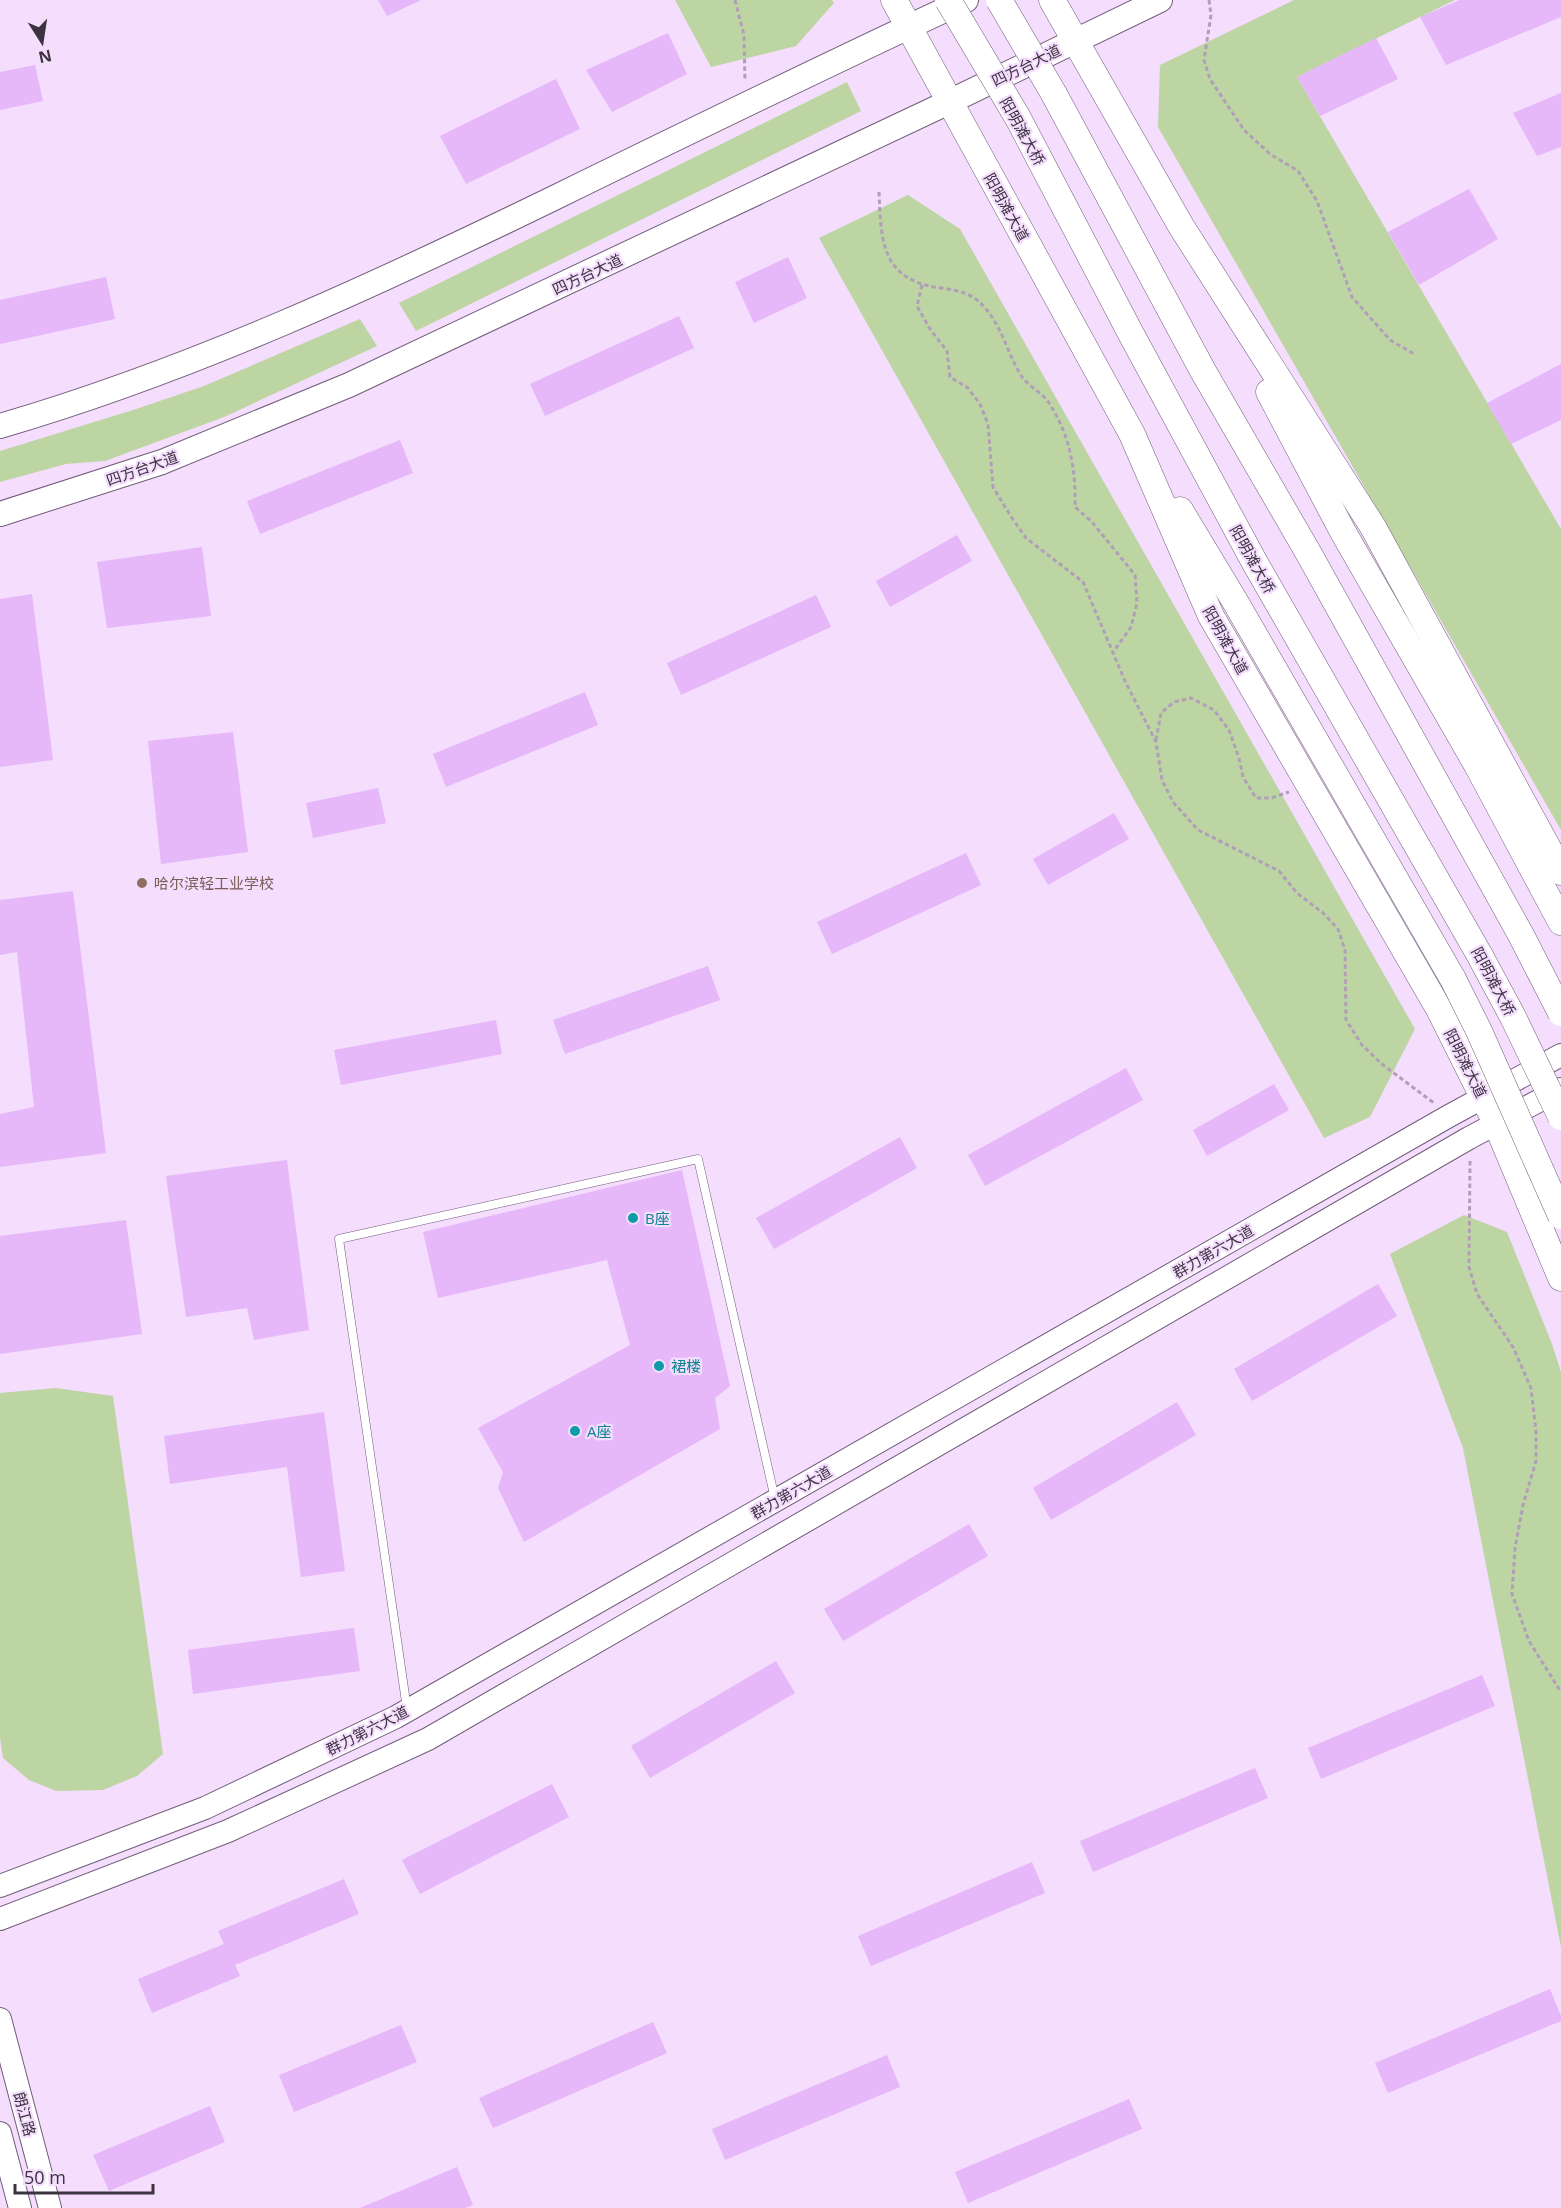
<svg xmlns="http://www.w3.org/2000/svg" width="1561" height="2208" font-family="'Open Sans','Noto Sans SC',sans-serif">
  <rect width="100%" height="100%" fill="#f4ddfd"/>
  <!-- green -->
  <g fill="#bdd5a3">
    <path d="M675,0H832L834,3L796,46L711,67Z"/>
    <path d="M1294,0H1455L1297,77L1561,529V830L1158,127L1160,65Z"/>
    <path d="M847,82L861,111L416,331L399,303Z"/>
    <path d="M908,195L960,229L1415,1029L1370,1117L1324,1138L819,238Z"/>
    <path d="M360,319L377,346L224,417L105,461L66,464L0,482V451L133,410L204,386Z"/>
    <path d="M1464,1215L1507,1232L1552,1344L1561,1372V1947L1463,1448L1390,1254Z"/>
    <path d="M56,1388L113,1396L163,1754L137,1776L103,1790L56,1791L29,1780L3,1758L0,1738V1393Z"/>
  </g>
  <!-- building -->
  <g fill="#e6b7f9">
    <path d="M378,0H421L387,16Z"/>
    <path d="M1460,0H1561V17L1446,65L1420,17Z"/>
    <path d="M668,33L687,74L612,112L586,70Z"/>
    <path d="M1376,38L1398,79L1320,116L1297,77Z"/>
    <path d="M35,65L43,101L0,110V72Z"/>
    <path d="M556,79L580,129L466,184L440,136Z"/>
    <path d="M1561,93V147L1537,156L1513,113Z"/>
    <path d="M1469,189L1498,239L1419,285L1388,232Z"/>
    <path d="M788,257L807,298L754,323L735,282Z"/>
    <path d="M106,277L115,319L0,344V300Z"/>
    <path d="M679,316L694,348L545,416L530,384Z"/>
    <path d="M1561,364V420L1511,444L1487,403Z"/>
    <path d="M400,440L413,473L260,534L247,501Z"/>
    <path d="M957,535L972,561L890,607L876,581Z"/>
    <path d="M202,547L211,616L107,628L97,562Z"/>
    <path d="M32,594L53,760L0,767V599Z"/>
    <path d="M816,595L831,627L681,695L667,663Z"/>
    <path d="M585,692L598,725L446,787L433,754Z"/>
    <path d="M233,732L248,852L161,864L148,741Z"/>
    <path d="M378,788L386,823L313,838L306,803Z"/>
    <path d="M1114,813L1129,839L1048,885L1033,859Z"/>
    <path d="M966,853L981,885L832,954L817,922Z"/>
    <path d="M73,891L106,1153L0,1167V1114L34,1107L17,952L0,955V900Z"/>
    <path d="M708,966L720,1000L565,1054L553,1020Z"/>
    <path d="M496,1020L502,1054L341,1085L334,1050Z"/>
    <path d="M1126,1068L1143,1100L985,1186L968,1155Z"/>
    <path d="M1274,1084L1289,1110L1207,1156L1193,1130Z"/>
    <path d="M900,1137L917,1168L774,1249L756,1218Z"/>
    <path d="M287,1160L309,1330L254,1340L247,1308L186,1317L166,1176Z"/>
    <path d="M682,1170L730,1386L715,1398L720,1429L524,1542L498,1488L503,1472L478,1428L630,1345L607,1260L438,1298L423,1232Z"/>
    <path d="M126,1220L142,1334L0,1354V1236Z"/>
    <path d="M1378,1284L1397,1316L1252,1401L1234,1369Z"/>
    <path d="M1177,1402L1196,1435L1051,1520L1033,1488Z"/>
    <path d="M324,1412L345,1571L301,1577L287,1467L170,1484L164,1436Z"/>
    <path d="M969,1524L988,1556L843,1641L824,1609Z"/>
    <path d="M354,1628L360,1671L193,1694L188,1650Z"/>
    <path d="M776,1661L795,1693L650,1778L631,1746Z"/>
    <path d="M1482,1675L1495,1706L1321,1779L1308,1748Z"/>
    <path d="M1255,1768L1268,1798L1093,1872L1080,1841Z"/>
    <path d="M552,1784L569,1817L420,1894L402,1860Z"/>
    <path d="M1032,1862L1045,1893L871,1966L858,1936Z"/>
    <path d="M344,1879L359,1914L235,1965L240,1976L152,2013L138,1979L224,1944L218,1931Z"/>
    <path d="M1550,1989L1561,2016V2021L1388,2093L1375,2063Z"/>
    <path d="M653,2022L667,2053L493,2128L479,2098Z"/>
    <path d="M401,2025L417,2062L294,2112L279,2075Z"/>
    <path d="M887,2055L900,2087L725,2160L712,2129Z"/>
    <path d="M1129,2099L1142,2129L968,2203L955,2172Z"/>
    <path d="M210,2106L225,2142L109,2191L93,2155Z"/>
    <path d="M457,2167L473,2205L465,2208H360Z"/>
  </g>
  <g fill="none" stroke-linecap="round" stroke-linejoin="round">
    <!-- service casing -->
    <g stroke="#715d79" stroke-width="9">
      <path id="service" d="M407,1709L339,1239L698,1159L775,1499"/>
    </g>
    <!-- secondary casing -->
    <g stroke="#715d79" stroke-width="24">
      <g id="secondary">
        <path d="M0,1886L205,1808L396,1717L1449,1116L1561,1055"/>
        <path d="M0,1919L228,1831L428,1739L1469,1138L1561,1089"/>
        <path d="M0,2019L50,2208"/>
        <path d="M0,2133L20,2208"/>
      </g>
    </g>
    <!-- primary casing -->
    <g stroke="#715d79" stroke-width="26">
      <g id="primary">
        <path d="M0,426C192,370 375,285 554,198C691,131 828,64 966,0"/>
        <path d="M0,514L162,462L349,385L949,102L1160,0"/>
      </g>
    </g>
    <!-- trunk casing -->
    <g stroke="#715d79" stroke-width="27">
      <g id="trunk">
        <path d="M894,0L1132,434L1211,616L1439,1009L1496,1123L1561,1278"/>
        <path d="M1052,0L1181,226L1373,527L1561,872"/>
        <path d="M1269,392L1343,532L1477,765L1561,922"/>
        <path d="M1180,510L1236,603L1453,979"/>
      </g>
    </g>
    <!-- path -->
    <g stroke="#b19fb8" stroke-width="3" stroke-dasharray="4.5 3" stroke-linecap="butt">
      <path d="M735,0L744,35L745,81"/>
      <path d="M1209,0L1211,15L1204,60L1210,79L1244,130L1270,154L1298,171L1317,201L1352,297L1390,340L1416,355"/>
      <path d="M879,192C881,237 880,277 934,287C948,289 967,291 977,300C1000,319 1006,350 1020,374C1027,386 1042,392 1049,403C1070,435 1076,470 1075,507L1092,522L1135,575L1137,603L1131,627L1114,651"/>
      <path d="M922,285L917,306L930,329L947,351L950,377L968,388L980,404L988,424L993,487L1010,515L1026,538L1083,582L1125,681L1156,742L1162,780L1173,802L1198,830L1279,871L1297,893L1323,913L1338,929L1345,950L1346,1020L1362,1045L1383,1065L1434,1103"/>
      <path d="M1156,740L1161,713L1174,702L1191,698L1214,710L1229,730L1239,758L1243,777L1256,798H1271L1289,792"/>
      <path d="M1470,1161L1469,1267L1477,1294L1513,1347L1531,1388L1536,1431V1461L1523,1505L1515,1548L1512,1594L1529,1641L1561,1692"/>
    </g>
    <!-- service -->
    <use href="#service" stroke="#fff" stroke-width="8"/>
    <!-- secondary -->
    <use href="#secondary" stroke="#fff" stroke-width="22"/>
    <!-- primary -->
    <use href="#primary" stroke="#fff" stroke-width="24"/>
    <!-- trunk -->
    <use href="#trunk" stroke="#fff" stroke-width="26"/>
    <!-- trunk-bridge casing -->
    <g stroke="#715d79" stroke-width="27" stroke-linecap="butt">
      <g id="trunk-bridge">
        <path d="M948,0L1018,118L1130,332L1255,563L1479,954L1513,1017L1561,1117"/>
        <path d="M999,0L1054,94L1203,371L1309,554L1521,935L1561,1013"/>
        <path d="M1453,979L1479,1031L1561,1216"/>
      </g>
    </g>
    <!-- trunk-bridge -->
    <use href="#trunk-bridge" stroke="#fff" stroke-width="26"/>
  </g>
  <!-- markers -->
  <circle fill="#8d6e63" stroke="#f4ddfd" stroke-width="2" cx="142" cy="883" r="6"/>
  <g fill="#0f9aa8" stroke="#f4ddfd" stroke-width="2">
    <circle cx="633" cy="1218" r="6"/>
    <circle cx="659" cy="1366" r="6"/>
    <circle cx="575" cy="1431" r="6"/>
  </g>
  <g text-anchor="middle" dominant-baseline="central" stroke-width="4.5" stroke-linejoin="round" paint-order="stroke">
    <!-- street labels -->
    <g font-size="15" fill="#3c3340" stroke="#f4ddfd">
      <text transform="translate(1026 65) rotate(-26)">四方台大道</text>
      <text transform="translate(1023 131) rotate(61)">阳明滩大桥</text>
      <text transform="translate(1007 207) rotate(61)">阳明滩大道</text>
      <text transform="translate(587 274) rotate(-25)">四方台大道</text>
      <text transform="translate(142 468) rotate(-19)">四方台大道</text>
      <text transform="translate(1253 559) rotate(61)">阳明滩大桥</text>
      <text transform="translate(1226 640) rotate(61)">阳明滩大道</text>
      <text transform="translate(1494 981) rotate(62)">阳明滩大桥</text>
      <text transform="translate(1466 1063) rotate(63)">阳明滩大道</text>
      <text transform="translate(1213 1251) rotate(-30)">群力第六大道</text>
      <text transform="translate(791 1492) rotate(-30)">群力第六大道</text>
      <text transform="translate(367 1730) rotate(-27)">群力第六大道</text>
      <text transform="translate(25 2114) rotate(75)">朗江路</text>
    </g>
    <!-- education labels -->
    <g font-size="15" fill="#785e54" stroke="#f4ddfd" text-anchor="start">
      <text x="154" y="883">哈尔滨轻工业学校</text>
    </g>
    <!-- culture labels -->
    <g font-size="15" fill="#0d838f" stroke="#f4ddfd" text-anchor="start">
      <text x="645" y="1218">B座</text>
      <text x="671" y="1366">裙楼</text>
      <text x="587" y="1431">A座</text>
    </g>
  </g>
  <!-- north arrow -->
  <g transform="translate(42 42) rotate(168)" stroke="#f4ddfd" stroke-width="4.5" paint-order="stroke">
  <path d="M0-4.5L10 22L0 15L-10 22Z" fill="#3c3340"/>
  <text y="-9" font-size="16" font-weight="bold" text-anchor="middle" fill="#3c3340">N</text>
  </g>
  <!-- scale -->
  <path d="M15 2184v9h138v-9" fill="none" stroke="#3c3340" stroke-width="3"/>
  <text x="24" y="2184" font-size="18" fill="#3c3340" stroke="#f4ddfd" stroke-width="4.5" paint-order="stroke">50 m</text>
</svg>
